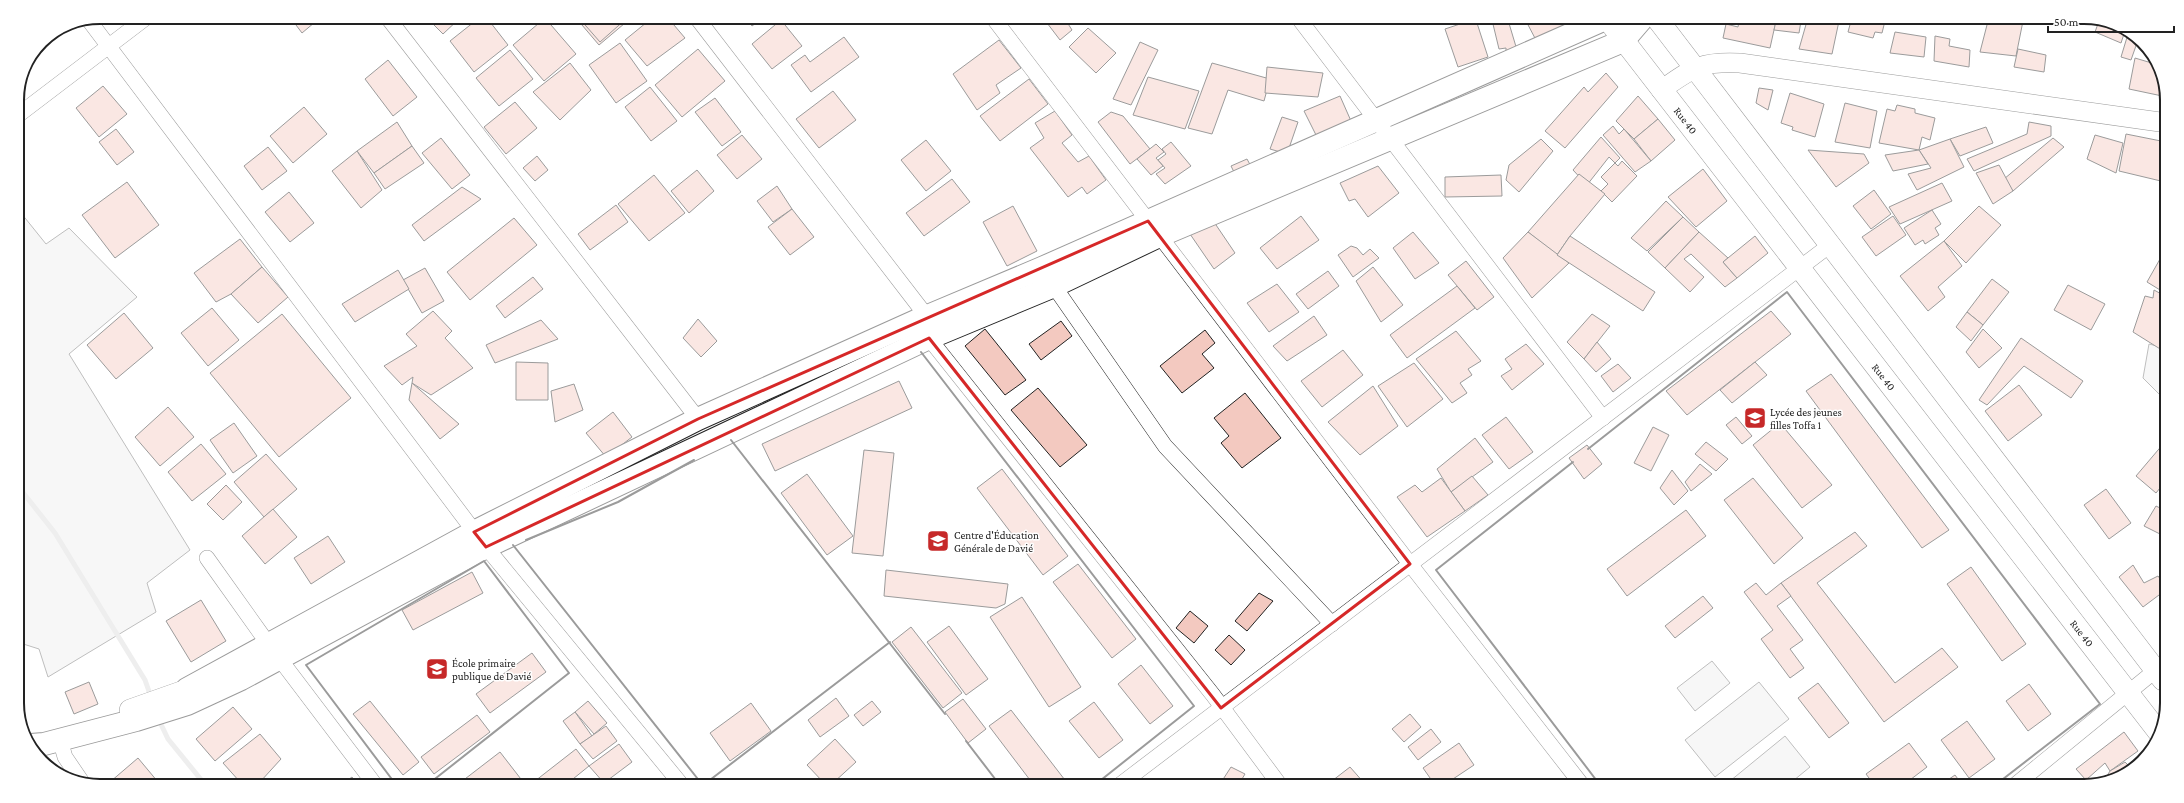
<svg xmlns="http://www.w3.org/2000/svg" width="2184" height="803" font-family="'Crimson Pro',serif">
  <rect width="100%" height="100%" fill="#fff"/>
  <!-- green -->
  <g fill="#eee" stroke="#6f6f6f">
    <path d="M17,208L46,244L69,228L137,297L69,354L190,550L147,583L156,612L48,677L39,649L17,642Z"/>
    <path d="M2149,344L2165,348V400L2143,378Z"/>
    <path d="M1712,661L1730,683L1695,711L1677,688Z"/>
    <path d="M1759,682L1789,719L1715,777L1685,740Z"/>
    <path d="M1785,736L1810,767L1788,785H1734L1730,781Z"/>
  </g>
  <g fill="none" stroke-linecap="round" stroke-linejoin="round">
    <!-- stream -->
    <g stroke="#d9d9d9" stroke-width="5">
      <path d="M17,485L55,533L145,680L151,697"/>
      <path d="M158,718L168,739L203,782"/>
    </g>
  </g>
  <!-- building -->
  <g fill="#f3c9c0" stroke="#222">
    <path d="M290,17H321L302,33Z"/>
    <path d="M427,18H460L443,34Z"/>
    <path d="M479,18H487L508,45L474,72L450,41Z"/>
    <path d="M545,18L576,54L544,81L513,45Z"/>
    <path d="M576,18H631L599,45Z"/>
    <path d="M579,18H627L600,42Z"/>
    <path d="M652,18H668L685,38L647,66L625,40Z"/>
    <path d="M746,18H763L752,26Z"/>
    <path d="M1044,19H1065L1072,30L1060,40Z"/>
    <path d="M781,20L802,46L772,69L752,44Z"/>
    <path d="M1472,20H1476L1488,57L1458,67L1445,29Z"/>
    <path d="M1492,20H1508L1517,50L1506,57V48L1499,49Z"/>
    <path d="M1527,20H1574L1575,22L1537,42L1526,21Z"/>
    <path d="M1739,21H1776L1770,48L1723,38L1726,24L1738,27Z"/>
    <path d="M1776,21H1801L1799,33L1774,30Z"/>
    <path d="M1807,21H1839L1832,54L1799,49Z"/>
    <path d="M1851,21H1885L1882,33L1875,32L1873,38L1848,32Z"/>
    <path d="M1988,21H2023L2016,56L1980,52Z"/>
    <path d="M2099,21H2111L2125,31L2121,43L2095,32Z"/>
    <path d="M1088,28L1116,53L1096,73L1069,47Z"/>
    <path d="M1895,32L1926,37L1924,57L1890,53Z"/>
    <path d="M2128,34L2138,40L2131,60L2121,57Z"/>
    <path d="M1935,36L1950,39L1949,46L1970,50L1969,67L1934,61Z"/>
    <path d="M844,37L859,57L811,92L791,65L805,55L810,62Z"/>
    <path d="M999,40L1021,68L996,85L1000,93L977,110L953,74Z"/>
    <path d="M1140,42L1158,50L1131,105L1113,99Z"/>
    <path d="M620,43L647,81L616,103L589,65Z"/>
    <path d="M698,49L725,81L682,117L655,85Z"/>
    <path d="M2018,49L2046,55L2044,72L2014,67Z"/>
    <path d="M510,50L533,79L499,106L476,78Z"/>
    <path d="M2135,58L2155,64L2167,97L2129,89Z"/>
    <path d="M388,60L417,97L393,116L365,79Z"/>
    <path d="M570,63L591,90L560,120L533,92Z"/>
    <path d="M1212,63L1270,79L1264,101L1228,90L1212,134L1188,128Z"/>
    <path d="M1267,67L1323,73L1318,97L1265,93Z"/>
    <path d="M1606,73L1618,87L1565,148L1545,131L1584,87L1588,92Z"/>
    <path d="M1148,77L1199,91L1185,129L1133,115Z"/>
    <path d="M1029,79L1048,104L1000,141L980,116Z"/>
    <path d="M103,86L127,114L99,137L76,108Z"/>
    <path d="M650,87L677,121L651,141L625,107Z"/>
    <path d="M1759,88L1773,90L1768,110L1756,103Z"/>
    <path d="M833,91L856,120L819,148L796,119Z"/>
    <path d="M1790,93L1824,104L1815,137L1792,130L1793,127L1781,123Z"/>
    <path d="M1340,96L1351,121L1317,137L1304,111Z"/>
    <path d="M1638,96L1658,119L1634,139L1616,121Z"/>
    <path d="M715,98L741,132L722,146L695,112Z"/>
    <path d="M515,102L537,128L506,154L484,127Z"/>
    <path d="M1845,103L1877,111L1870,148L1835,142Z"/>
    <path d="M1897,105L1915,109V113L1935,118L1930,140L1922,137L1919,150L1879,143L1887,109L1895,111Z"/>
    <path d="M304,107L327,134L293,163L270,136Z"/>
    <path d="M1055,111L1072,135L1062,143L1078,162L1089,156L1106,180L1087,194L1082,187L1068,197L1030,148L1044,138L1035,123Z"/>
    <path d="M1111,112L1123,116L1150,149L1130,164L1098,122Z"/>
    <path d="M1282,117L1298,122L1287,154L1270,149Z"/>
    <path d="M1658,119L1675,140L1651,161L1634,139Z"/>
    <path d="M397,122L412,146L374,173L357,151Z"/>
    <path d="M2029,122L2051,126V136L1974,171L1967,159L2027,134Z"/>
    <path d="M1613,126L1619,134L1624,129L1651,161L1635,172L1603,135Z"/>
    <path d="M1986,127L1993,143L1960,156L1950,139Z"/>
    <path d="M116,129L134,152L117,165L99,142Z"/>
    <path d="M2126,134L2166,142L2165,182L2119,171Z"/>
    <path d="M742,135L762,159L737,179L717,155Z"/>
    <path d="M2095,135L2123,143L2116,173L2087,159Z"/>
    <path d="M1601,137L1620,158L1615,163L1609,157L1587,185L1573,170Z"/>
    <path d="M441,138L470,175L452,189L422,153Z"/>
    <path d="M2053,138L2064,147L2013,191L2004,179Z"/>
    <path d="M1541,139L1553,151L1519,192L1506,180L1509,165Z"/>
    <path d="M1950,139L1964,167L1917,190L1908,174L1931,168L1919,150Z"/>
    <path d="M926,140L951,171L926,191L901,160Z"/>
    <path d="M1171,142L1191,166L1165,184L1156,174L1165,168L1158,160L1166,154L1162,149Z"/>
    <path d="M1156,144L1164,152L1156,158L1163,166L1151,175L1137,159Z"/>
    <path d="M412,146L424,163L385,189L374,173Z"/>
    <path d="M268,147L287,171L262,190L244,166Z"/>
    <path d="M1808,150L1864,154L1869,163L1836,187Z"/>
    <path d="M1919,150L1928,164L1893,171L1885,155Z"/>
    <path d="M357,151L382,190L361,208L332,171Z"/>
    <path d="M537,156L548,170L535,181L523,168Z"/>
    <path d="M1247,159L1253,170L1237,178L1231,166Z"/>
    <path d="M1622,161L1637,176L1612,202L1601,191L1608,184L1601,177L1615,163L1618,166Z"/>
    <path d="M1999,165L2013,191L1993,204L1976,173Z"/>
    <path d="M1378,166L1399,193L1368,217L1355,199L1349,201L1340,183Z"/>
    <path d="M1703,169L1727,201L1696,227L1668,197Z"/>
    <path d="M697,170L714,191L689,213L671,191Z"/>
    <path d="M1579,174L1605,194L1570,236L1557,255L1528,232Z"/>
    <path d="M654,175L685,213L649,241L618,204Z"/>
    <path d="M1501,175L1502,196L1445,197V177Z"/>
    <path d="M952,179L970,202L924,236L906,213Z"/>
    <path d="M127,182L159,225L115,258L82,215Z"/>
    <path d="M1942,183L1952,201L1900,224L1889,207Z"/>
    <path d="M777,186L792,209L773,222L757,201Z"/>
    <path d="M462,187L481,199L424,241L412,225Z"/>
    <path d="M1874,190L1891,214L1871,229L1853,206Z"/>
    <path d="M289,192L314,223L290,242L265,212Z"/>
    <path d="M1666,201L1683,217L1647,251L1631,238Z"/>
    <path d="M616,205L628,222L590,250L578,234Z"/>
    <path d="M1013,206L1037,251L1007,266L983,222Z"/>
    <path d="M1979,206L2001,225L1966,263L1944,241Z"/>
    <path d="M792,209L814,237L790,255L768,227Z"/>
    <path d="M1932,210L1941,224L1935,228L1939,235L1925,244L1923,240L1915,245L1904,228Z"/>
    <path d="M1301,216L1319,240L1277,269L1260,248Z"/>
    <path d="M1893,216L1906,235L1876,256L1862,237Z"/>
    <path d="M1683,217L1699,232L1665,268L1648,252Z"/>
    <path d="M514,218L537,245L470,300L447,272Z"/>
    <path d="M1214,222L1235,253L1214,269L1190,234Z"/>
    <path d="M1413,232L1439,263L1415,279L1393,248Z"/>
    <path d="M1528,232L1569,263L1532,298L1503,258Z"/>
    <path d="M1699,232L1728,258L1723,262L1737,278L1725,287L1691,254L1684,259L1704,277L1690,292L1665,268Z"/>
    <path d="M1570,236L1655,292L1643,311L1557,255Z"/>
    <path d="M1755,236L1768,253L1737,278L1723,262Z"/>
    <path d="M240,239L262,267L231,294L216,302L194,273Z"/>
    <path d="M1944,241L1962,266L1938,287L1945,297L1928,311L1900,276Z"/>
    <path d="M1351,246L1357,248L1363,255L1370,249L1379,258L1353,277L1338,255Z"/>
    <path d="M2160,259L2166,262L2165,293L2147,282Z"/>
    <path d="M1466,261L1494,297L1477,310L1448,275Z"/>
    <path d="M262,267L288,297L258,323L231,294Z"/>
    <path d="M1373,267L1403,305L1381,322L1356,281Z"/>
    <path d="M425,268L444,301L422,313L403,280Z"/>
    <path d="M398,270L409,289L355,322L342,304Z"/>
    <path d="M1328,271L1339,286L1308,309L1296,294Z"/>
    <path d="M533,277L543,289L505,318L496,306Z"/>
    <path d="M1992,279L2009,292L1983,325L1967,312Z"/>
    <path d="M1277,284L1299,312L1269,332L1247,303Z"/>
    <path d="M2068,285L2105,304L2091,330L2054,310Z"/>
    <path d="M1457,286L1475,308L1407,358L1390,335Z"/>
    <path d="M2154,290L2165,296V352L2133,332L2145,296L2153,298Z"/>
    <path d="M212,308L239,340L208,366L181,333Z"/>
    <path d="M433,311L452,331L445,338L473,368L431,395L412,383L413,377L402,385L384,366L417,346L406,334Z"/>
    <path d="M1771,311L1791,334L1687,415L1666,391Z"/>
    <path d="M1967,312L1983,325L1971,341L1956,327Z"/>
    <path d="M124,313L153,348L116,379L87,345Z"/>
    <path d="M282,314L351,398L279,457L210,373Z"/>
    <path d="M1592,314L1610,326L1584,359L1567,342Z"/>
    <path d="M1314,316L1327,335L1287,361L1273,346Z"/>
    <path d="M698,319L717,341L701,357L683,338Z"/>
    <path d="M541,320L558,339L495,363L486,345Z"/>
    <path d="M1061,321L1072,336L1041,360L1029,344Z"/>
    <path d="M985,329L1026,380L1005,395L965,346Z"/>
    <path d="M1983,329L2002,348L1979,368L1966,352Z"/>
    <path d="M1205,330L1215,343L1202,354L1214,368L1182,393L1160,366Z"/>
    <path d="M1456,331L1481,361L1468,369L1472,375L1460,383L1467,393L1452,403L1416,359Z"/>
    <path d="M2021,338L2083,381L2071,398L2024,366L1987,405L1979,400Z"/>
    <path d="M1597,342L1611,359L1596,372L1584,359Z"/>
    <path d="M1526,344L1544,364L1512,390L1501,376L1512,369L1505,359Z"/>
    <path d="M1343,350L1363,375L1322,407L1301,381Z"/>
    <path d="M516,362L548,363V400H516Z"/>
    <path d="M1755,362L1767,375L1732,403L1720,390Z"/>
    <path d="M1414,363L1443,399L1407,427L1378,386Z"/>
    <path d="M1618,364L1631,378L1613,392L1601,376Z"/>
    <path d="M1831,374L1949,530L1922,548L1806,391Z"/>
    <path d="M899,381L912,408L775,471L762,444Z"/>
    <path d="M412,383L459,424L440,439L409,400Z"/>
    <path d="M574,384L583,410L555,422L551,391Z"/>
    <path d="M2019,385L2042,415L2008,441L1985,411Z"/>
    <path d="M1373,386L1398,426L1360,455L1328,422Z"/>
    <path d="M1038,388L1087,445L1060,467L1011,410Z"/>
    <path d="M1245,393L1281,438L1242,468L1221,443L1229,436L1214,418Z"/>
    <path d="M168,407L194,437L160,466L135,437Z"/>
    <path d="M613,412L632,437L606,457L586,433Z"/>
    <path d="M1506,417L1533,452L1509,469L1482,435Z"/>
    <path d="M1736,417L1752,436L1742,444L1726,425Z"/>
    <path d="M234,423L257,456L233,473L210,440Z"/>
    <path d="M1780,423L1832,485L1802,508L1753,445Z"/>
    <path d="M1653,427L1669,435L1651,471L1634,463Z"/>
    <path d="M1475,438L1493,462L1451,492L1437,469Z"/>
    <path d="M1706,442L1728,459L1716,471L1695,454Z"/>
    <path d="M2164,443V483L2156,493L2136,476Z"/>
    <path d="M201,444L226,474L192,501L168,472Z"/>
    <path d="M1587,445L1602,464L1584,479L1569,458Z"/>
    <path d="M864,450L894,453L883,556L852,553Z"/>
    <path d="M266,454L297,489L264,517L234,482Z"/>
    <path d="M1700,464L1712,474L1691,491L1685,482Z"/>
    <path d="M1002,469L1068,556L1043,575L977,488Z"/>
    <path d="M1672,470L1688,491L1674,505L1660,488Z"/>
    <path d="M807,474L853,536L827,555L781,493Z"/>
    <path d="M1472,476L1488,495L1465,511L1451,492Z"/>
    <path d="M1441,478L1465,511L1427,537L1397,497L1415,485L1422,492Z"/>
    <path d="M1753,478L1803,538L1774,564L1724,500Z"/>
    <path d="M226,485L242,502L223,520L207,504Z"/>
    <path d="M2106,489L2131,523L2109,539L2084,505Z"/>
    <path d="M2156,506L2164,510V536L2144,526Z"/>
    <path d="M273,509L297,537L265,564L242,536Z"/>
    <path d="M1686,510L1706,536L1627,596L1607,569Z"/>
    <path d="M1855,532L1867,546L1817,583L1895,683L1942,648L1958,667L1884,722L1781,583Z"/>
    <path d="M328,536L345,562L311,584L294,558Z"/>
    <path d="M1078,564L1136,639L1112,658L1053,582Z"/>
    <path d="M2133,565L2144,583L2158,576L2164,584L2163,592L2143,607L2119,577Z"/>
    <path d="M1971,567L2026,644L2002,661L1947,584Z"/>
    <path d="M886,570L1008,584L1005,604L996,608L884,596Z"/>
    <path d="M472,572L483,593L413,630L402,610Z"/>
    <path d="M1756,583L1766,595L1781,583L1791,596L1777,606L1803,640L1790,649L1804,668L1790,678L1761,639L1773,630L1744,592Z"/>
    <path d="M1259,593L1273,601L1247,631L1235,621Z"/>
    <path d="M1703,596L1713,608L1675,638L1665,626Z"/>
    <path d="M1022,597L1081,687L1049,707L990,617Z"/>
    <path d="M201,600L226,641L191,662L166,621Z"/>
    <path d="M1190,611L1208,626L1194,643L1176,628Z"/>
    <path d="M949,626L988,679L966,695L927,642Z"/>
    <path d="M911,627L962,693L943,708L892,642Z"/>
    <path d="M1229,635L1245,650L1231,665L1215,650Z"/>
    <path d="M532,653L546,672L490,713L476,694Z"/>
    <path d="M1141,665L1173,706L1150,724L1118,684Z"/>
    <path d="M89,682L98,704L74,714L65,692Z"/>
    <path d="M1818,683L1849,723L1829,738L1798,698Z"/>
    <path d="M2029,684L2051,714L2028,731L2006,701Z"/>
    <path d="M836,698L849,716L820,737L808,720Z"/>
    <path d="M963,699L986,729L968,743L945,712Z"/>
    <path d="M370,701L419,762L403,775L353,714Z"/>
    <path d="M588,701L607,723L594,734L575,712Z"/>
    <path d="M872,701L881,712L863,726L854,715Z"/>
    <path d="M1094,702L1123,740L1099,758L1069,721Z"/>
    <path d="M751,703L771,731L730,761L710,733Z"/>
    <path d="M233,707L252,729L215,761L196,739Z"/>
    <path d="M1011,710L1068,784H1033L989,726Z"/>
    <path d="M575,712L592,736L580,744L563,721Z"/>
    <path d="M1410,714L1421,727L1404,742L1392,729Z"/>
    <path d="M477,715L490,732L434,774L421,757Z"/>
    <path d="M1967,721L1995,759L1969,778L1941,740Z"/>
    <path d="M606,726L617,741L593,759L580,744Z"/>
    <path d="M1431,729L1441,742L1418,760L1408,747Z"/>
    <path d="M2124,732L2138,751L2110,771L2105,763L2086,780L2076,769Z"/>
    <path d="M260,734L281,759L260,782H240L223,763Z"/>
    <path d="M835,739L856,762L833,783H824L807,765Z"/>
    <path d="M1459,743L1474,765L1444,785H1435L1423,768Z"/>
    <path d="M1909,743L1927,767L1902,786H1875L1866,774Z"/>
    <path d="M619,744L632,762L604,783L589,766Z"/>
    <path d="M576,749L589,766L568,783H536L535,781Z"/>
    <path d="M500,752L524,783L461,782Z"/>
    <path d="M138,758L158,782H110Z"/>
    <path d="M2142,759L2135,769L2105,779L2110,771L2125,762L2131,768Z"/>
    <path d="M1231,767L1245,774L1239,784H1220Z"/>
    <path d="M1350,767L1365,784H1328Z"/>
    <path d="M1955,775L1963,786H1939Z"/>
    <path d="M352,777L356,782H345Z"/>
  </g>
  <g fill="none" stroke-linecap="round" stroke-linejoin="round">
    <!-- minor casing -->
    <g stroke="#222" stroke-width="16">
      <g id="minor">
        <path d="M388,18L698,419"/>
        <path d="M697,18L928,318"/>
        <path d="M88,19L486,547L680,783"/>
        <path d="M994,19L1410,564L1582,785"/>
        <path d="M1300,20L1603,418"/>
        <path d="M17,116L147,17"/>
        <path d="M1049,279L1165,446L1332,624"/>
        <path d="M924,332L1213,695L1279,784"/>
        <path d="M207,558L269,645"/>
        <path d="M279,658L373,782"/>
        <path d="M60,740L65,757L82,782"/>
        <path d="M1121,784L1830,245"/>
        <path d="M2014,786L2156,670"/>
      </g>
    </g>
    <!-- tertiary casing -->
    <g stroke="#222" stroke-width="20">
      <path id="tertiary" d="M1661,90C1693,68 1700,61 1740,63L2167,123"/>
    </g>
    <!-- secondary casing -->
    <g stroke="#222" stroke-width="22">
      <g id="secondary">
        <path id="s1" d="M1608,20L2160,734"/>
        <path d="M1658,20L2163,680"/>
        <path d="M130,710L181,692"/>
      </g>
    </g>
    <!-- primary casing -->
    <g stroke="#222" stroke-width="24">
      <g id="primary">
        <path d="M187,689L474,532L698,419L916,321L1042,268L1603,20"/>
        <path d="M31,745L44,744L136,720L187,704L241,679L486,547L929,338L1054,286L1159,236L1623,41L1641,20"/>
      </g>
    </g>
    <!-- minor -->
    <use href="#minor" stroke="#fff" stroke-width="15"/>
    <!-- tertiary -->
    <use href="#tertiary" stroke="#fff" stroke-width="19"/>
    <!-- secondary -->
    <use href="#secondary" stroke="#fff" stroke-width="21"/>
    <!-- primary -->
    <use href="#primary" stroke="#fff" stroke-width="22"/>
    <!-- wall -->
    <g stroke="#222" stroke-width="2">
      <path d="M921,352L1194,706L1096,784"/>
      <path d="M731,440L945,714"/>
      <path d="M1588,449L1787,292L2100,704L1994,786"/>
      <path d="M1573,462L1436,570L1600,785"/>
      <path d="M526,540L618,502L694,460"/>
      <path d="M513,545L701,783"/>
      <path d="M966,741L999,784"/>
      <path d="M394,782L306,665L484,561L569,673L431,782"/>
      <path d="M706,783L890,642"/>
    </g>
  </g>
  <!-- marked area -->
  <path d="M0 0H2184V803H0ZM1148,221L1410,564L1221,708L929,338L486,547L474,532L698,419Z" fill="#fff" fill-opacity=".55" fill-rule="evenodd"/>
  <path fill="none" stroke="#d62828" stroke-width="3" stroke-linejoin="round" d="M1148,221L1410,564L1221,708L929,338L486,547L474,532L698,419Z"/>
  <!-- icons -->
  <defs>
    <g id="school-square" transform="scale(1.15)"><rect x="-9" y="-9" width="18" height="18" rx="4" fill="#c62828" stroke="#fff"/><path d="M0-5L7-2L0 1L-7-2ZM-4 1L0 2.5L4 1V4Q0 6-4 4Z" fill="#fff"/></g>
  </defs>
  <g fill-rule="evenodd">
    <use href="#school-square" x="1755" y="418"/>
    <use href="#school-square" x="938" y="541"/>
    <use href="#school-square" x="437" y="669"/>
  </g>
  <g text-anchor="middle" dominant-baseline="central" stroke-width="3" stroke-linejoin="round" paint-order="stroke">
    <!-- street labels -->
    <g font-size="11" fill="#222" stroke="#fff">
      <text stroke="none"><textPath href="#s1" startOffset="127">Rue 40</textPath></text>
      <text stroke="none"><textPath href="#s1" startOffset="451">Rue 40</textPath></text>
      <text stroke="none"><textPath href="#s1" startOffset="775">Rue 40</textPath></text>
    </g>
    <!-- poi labels -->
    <g font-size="11" fill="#222" stroke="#fff" text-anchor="start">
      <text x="1770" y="412">Lycée des jeunes<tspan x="1770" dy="13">filles Toffa 1</tspan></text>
      <text x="954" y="535">Centre d'Éducation<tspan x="954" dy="13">Générale de Davié</tspan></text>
      <text x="452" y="663">École primaire<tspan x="452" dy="13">publique de Davié</tspan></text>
    </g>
  </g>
  <!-- crop -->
  <path d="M0 0H2184V803H0ZM100 24H2084A76 76 0 0 1 2160 100V703A76 76 0 0 1 2084 779H100A76 76 0 0 1 24 703V100A76 76 0 0 1 100 24Z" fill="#fff" fill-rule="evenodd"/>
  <path fill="none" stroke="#222" stroke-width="2" d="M100 24H2084A76 76 0 0 1 2160 100V703A76 76 0 0 1 2084 779H100A76 76 0 0 1 24 703V100A76 76 0 0 1 100 24Z"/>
  <!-- scale -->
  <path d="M2048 26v6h126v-6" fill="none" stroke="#222222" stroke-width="2"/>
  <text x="2054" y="26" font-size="12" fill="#222222" stroke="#ffffff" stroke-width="3" paint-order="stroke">50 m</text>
</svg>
